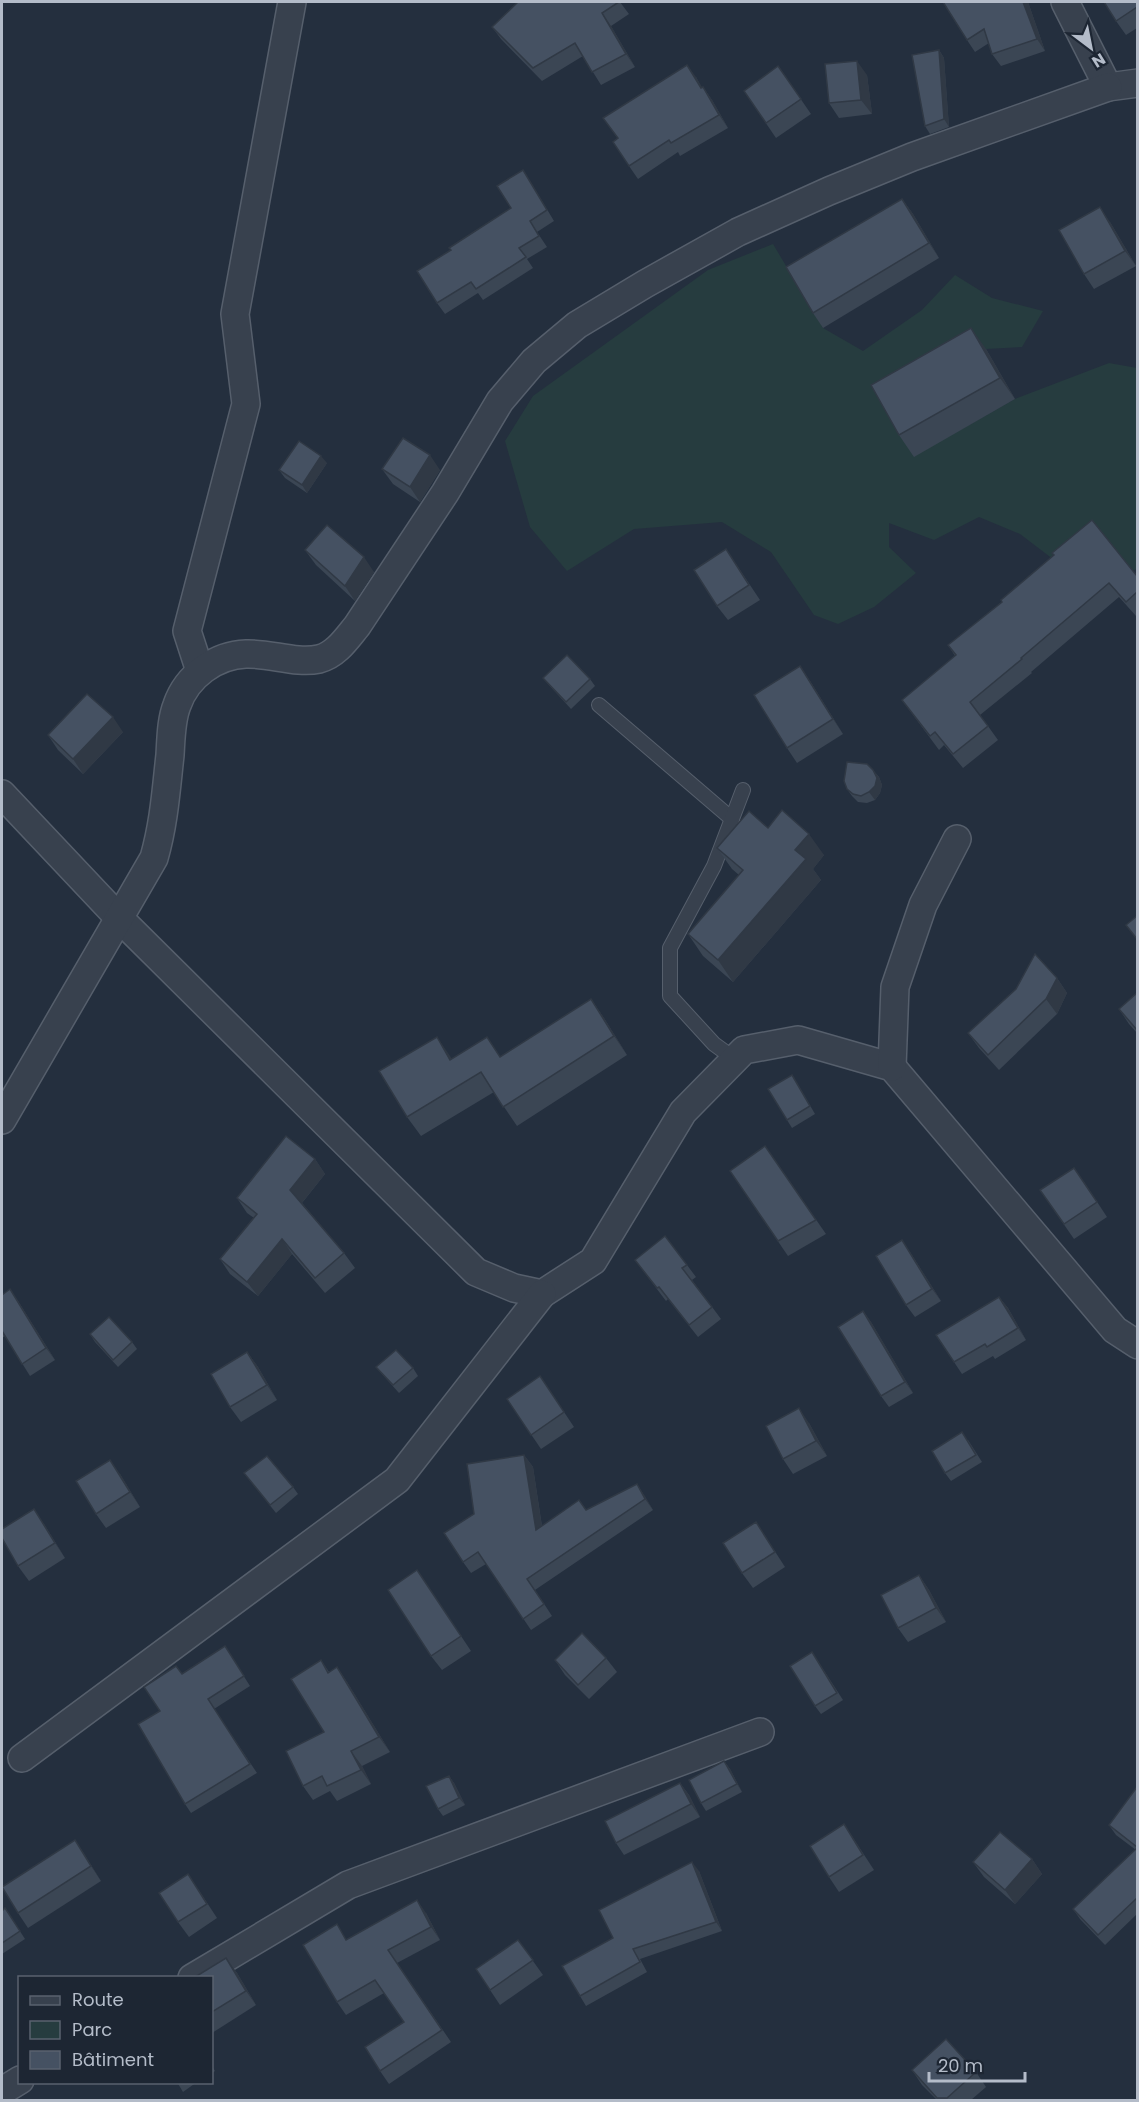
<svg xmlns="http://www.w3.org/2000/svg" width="1139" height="2102" font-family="Poppins,sans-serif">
  <rect width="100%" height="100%" fill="#242f3e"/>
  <!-- green -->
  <path fill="#263c3f" d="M773,244L823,328L863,351L922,310L955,275L992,298L1043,311L1022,347L986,349L914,456L1015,399L1109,363L1137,368V569L1131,571L1062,566L1020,534L979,517L934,540L889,523V547L916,573L874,607L838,624L814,615L771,552L722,522L634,529L567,571L530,527L505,441L533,396L708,270Z"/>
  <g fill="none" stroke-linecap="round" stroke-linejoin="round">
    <!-- service casing -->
    <g stroke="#565f6c" stroke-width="16">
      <g id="service">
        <path d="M599,705L732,819"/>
        <path d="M736,1060L714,1044L670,996V948L714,866L743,790"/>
      </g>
    </g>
    <!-- minor casing -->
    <g stroke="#565f6c" stroke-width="30">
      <g id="minor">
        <path d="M1065,2L1108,87L1138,83"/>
        <path d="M200,671L187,631L246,404L235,314L292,2"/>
        <path d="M2,794L120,919L476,1272L514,1288L542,1294L593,1261L683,1112L744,1050L798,1040L892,1067L1115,1330L1138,1345"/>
        <path d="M892,1067L895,987L923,905L957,839"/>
        <path d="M2,1120L154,858C164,823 166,791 170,755C171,739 171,720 177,705C187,676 216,655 246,654C270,653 296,664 319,659C336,655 347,638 357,626L445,493L500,401L534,361L577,325L645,284L738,232L829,191L912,157L1108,87"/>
        <path d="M22,1758L397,1480L542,1294"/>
        <path d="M192,1978L348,1885L760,1732"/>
        <path d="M2,2091L20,2080"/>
      </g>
    </g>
    <!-- service -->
    <use href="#service" stroke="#38414e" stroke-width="14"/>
    <!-- minor -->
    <use href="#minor" stroke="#38414e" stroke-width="27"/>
  </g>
  <!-- wall -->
  <g fill="#3b4654">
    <path d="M518,2H620L629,14L611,26L635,67L601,85L583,56L542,81L501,39L492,27Z"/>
    <path d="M1028,2L1045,51L1001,66L992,54L989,43L975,52L967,40Z"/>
    <path d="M1137,2V28L1126,35L1116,21Z"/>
    <path d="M939,50L944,58L949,127L930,134L925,126Z"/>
    <path d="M778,66L811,114L776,138L744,91Z"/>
    <path d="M867,75L872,114L839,118L829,103Z"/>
    <path d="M696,77L702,88L703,87L712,100L728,128L680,156L678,152L638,179L629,166L618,139L603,118Z"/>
    <path d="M530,181L554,221L537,232L547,247L527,259L533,268L483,300L478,293L445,314L437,303L451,250L511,208Z"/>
    <path d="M902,199L913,214L939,258L823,328L813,313Z"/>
    <path d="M1110,222L1136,266L1094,289L1084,274Z"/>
    <path d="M986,349L1015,399L914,457L899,435Z"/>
    <path d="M327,463L307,493L285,478L279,470Z"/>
    <path d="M382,469L440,470L420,502L393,484Z"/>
    <path d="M305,550L374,572L355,601L316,565Z"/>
    <path d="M736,564L760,600L728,620L717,606Z"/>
    <path d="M1137,576V614L1136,616L1119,597L1031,672L1032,673L980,715L998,740L963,768L944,745L939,750L902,700L955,656L948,645L1002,602Z"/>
    <path d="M543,678L590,679L595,686L571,709L549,685Z"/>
    <path d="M810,681L843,734L797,763L787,748Z"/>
    <path d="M123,732L83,774L58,750L48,735Z"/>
    <path d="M873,770L879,777L882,785L880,793L875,800L867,803L858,802L852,796L847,789Z"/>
    <path d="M768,828L824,855L813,869L821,880L733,982L703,956L688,934L739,875L732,869L717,848Z"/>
    <path d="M1057,978L1067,993L1057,1014L999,1070L979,1048L968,1033Z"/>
    <path d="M1137,993V1033L1129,1024L1119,1009Z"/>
    <path d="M591,999L604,1018L627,1055L517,1126L494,1092L421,1136L407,1117L452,1059L501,1056Z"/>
    <path d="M797,1083L815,1114L792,1128L787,1120Z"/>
    <path d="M765,1146L826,1234L788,1256L730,1171Z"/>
    <path d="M315,1159L325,1174L302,1203L344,1253L355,1268L325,1293L292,1254L258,1296L230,1274L220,1259L254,1218L247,1213L237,1198Z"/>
    <path d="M1084,1182L1107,1217L1074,1239L1040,1190Z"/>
    <path d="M910,1252L941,1301L915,1317L906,1305Z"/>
    <path d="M635,1260L687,1265L696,1277L692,1280L721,1319L698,1337L668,1299L666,1301Z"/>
    <path d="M2,1295L18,1301L55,1360L30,1376L5,1336L2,1338Z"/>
    <path d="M999,1297L1008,1308L1026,1340L995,1359L993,1356L962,1374L954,1362Z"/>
    <path d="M863,1311L871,1322L913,1393L889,1407L881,1396Z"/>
    <path d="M90,1334L132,1342L137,1349L118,1367L95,1342Z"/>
    <path d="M247,1352L258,1367L277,1400L241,1422L230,1407Z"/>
    <path d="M376,1367L413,1368L418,1376L399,1393L382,1374Z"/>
    <path d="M550,1391L574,1427L541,1449L507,1399Z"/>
    <path d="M809,1423L827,1456L793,1474L783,1459Z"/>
    <path d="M968,1440L982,1462L951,1481L945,1473Z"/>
    <path d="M524,1455L533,1467L542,1526L586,1510L637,1484L653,1510L535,1590L552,1616L531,1630L486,1564L471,1573L463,1562L474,1514Z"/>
    <path d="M244,1473L293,1487L298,1494L276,1513Z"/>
    <path d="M120,1474L140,1507L106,1528L96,1514Z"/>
    <path d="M756,1522L785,1567L753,1588L742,1573Z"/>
    <path d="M44,1524L65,1558L29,1581L18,1566Z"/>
    <path d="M417,1570L471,1651L442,1670L431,1656Z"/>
    <path d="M919,1575L929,1590L946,1622L908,1642L898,1628Z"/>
    <path d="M812,1652L843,1700L821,1714L815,1706Z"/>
    <path d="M231,1656L250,1686L214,1709L257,1773L191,1813L185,1804L160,1711L182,1674Z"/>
    <path d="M606,1658L617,1672L589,1699L565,1675L555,1660Z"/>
    <path d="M321,1660L329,1672L337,1667L347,1682L390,1752L362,1766L371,1784L337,1801L330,1791L313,1800L303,1786L324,1732Z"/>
    <path d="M724,1761L730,1769L742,1792L706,1811L701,1803Z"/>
    <path d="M449,1776L454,1783L465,1805L443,1816L438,1809Z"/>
    <path d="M680,1783L689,1795L700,1817L624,1855L616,1843Z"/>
    <path d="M1137,1787V1914L1105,1945L1080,1919L1073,1909L1136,1850L1116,1835L1109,1825Z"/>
    <path d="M844,1824L874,1870L839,1892L829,1877Z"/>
    <path d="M75,1840L101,1881L28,1928L18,1913Z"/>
    <path d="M1032,1859L1042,1874L1015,1904L984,1877L973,1862Z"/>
    <path d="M699,1871L722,1931L640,1959L647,1972L586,2006L580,1996L613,1938Z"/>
    <path d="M198,1889L217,1918L189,1937L178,1922Z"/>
    <path d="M5,1908L25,1939L2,1954V1911Z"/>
    <path d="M426,1913L440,1940L397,1963L451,2042L389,2084L380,2071L404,2022L384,1993L346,2015L337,2002L347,1939Z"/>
    <path d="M518,1940L543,1975L500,2005L476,1969Z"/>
    <path d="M226,1958L237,1973L256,2005L212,2033V1977Z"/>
    <path d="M212,2066L215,2071L212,2073Z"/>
    <path d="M912,2070L976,2072L986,2087L971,2100H937L922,2085Z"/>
    <path d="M177,2082H197L183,2092Z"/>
  </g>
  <!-- shaded-wall -->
  <g fill="#303945">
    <path d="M1023,2H1028L1045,51L1037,39Z"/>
    <path d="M602,13L611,26L635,67L626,54Z"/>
    <path d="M939,50L944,58L949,127L944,119Z"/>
    <path d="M857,61L867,75L872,114L861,100Z"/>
    <path d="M687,65L696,77L710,101L701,88Z"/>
    <path d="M703,87L712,100L728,128L719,115Z"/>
    <path d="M902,199L913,214L939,258L929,243Z"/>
    <path d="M1100,207L1110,222L1136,266L1125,251Z"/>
    <path d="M971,328L986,349L1015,399L1000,378Z"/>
    <path d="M430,455L440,470L420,502L410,487Z"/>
    <path d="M321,456L327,463L307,493L302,485Z"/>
    <path d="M364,557L374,572L355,601L345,586Z"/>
    <path d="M800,666L810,681L843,734L833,719Z"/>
    <path d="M113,717L123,732L83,774L73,759Z"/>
    <path d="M873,770L879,777L882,785L880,793L875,800L869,792Z"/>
    <path d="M809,834L824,855L813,869L821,880L733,982L718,960L795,850Z"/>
    <path d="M1057,978L1067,993L1057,1014L1046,999Z"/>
    <path d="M591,999L604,1018L627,1055L614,1036Z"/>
    <path d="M437,1037L450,1056L464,1079L450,1060Z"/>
    <path d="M315,1159L325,1174L301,1204L290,1190Z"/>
    <path d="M282,1239L292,1254L258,1296L247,1282Z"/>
    <path d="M902,1240L910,1252L941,1301L932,1289Z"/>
    <path d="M10,1289L18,1301L55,1360L46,1348Z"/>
    <path d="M999,1297L1008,1308L1026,1340L1018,1328Z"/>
    <path d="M863,1311L871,1322L913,1393L905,1382Z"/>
    <path d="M247,1352L258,1367L277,1400L267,1385Z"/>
    <path d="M799,1408L809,1423L827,1456L816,1441Z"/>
    <path d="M524,1455L533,1467L544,1541L536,1530Z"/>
    <path d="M110,1460L120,1474L140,1507L130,1492Z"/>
    <path d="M637,1484L645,1496L653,1510L645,1499Z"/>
    <path d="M34,1509L44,1524L65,1558L55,1543Z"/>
    <path d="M919,1575L929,1590L946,1622L936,1608Z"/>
    <path d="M337,1667L347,1682L390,1752L379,1737Z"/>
    <path d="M351,1751L362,1766L371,1784L361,1770Z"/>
    <path d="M724,1761L730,1769L742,1792L737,1784Z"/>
    <path d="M449,1776L454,1783L465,1805L459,1798Z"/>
    <path d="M680,1783L689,1795L700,1817L691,1804Z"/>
    <path d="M75,1840L85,1855L101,1881L91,1866Z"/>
    <path d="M1032,1859L1042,1874L1015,1904L1005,1890Z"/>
    <path d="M692,1862L699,1871L722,1931L716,1922Z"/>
    <path d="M417,1900L426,1913L440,1940L431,1927Z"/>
    <path d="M226,1958L237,1973L256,2005L246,1991Z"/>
  </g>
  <!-- building -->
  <g fill="#455162" stroke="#303945" stroke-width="1.5">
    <path d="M518,2H619L602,13L626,54L592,72L575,43L533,68L492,27Z"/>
    <path d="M943,2H1023L1037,39L992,54L984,29L967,40Z"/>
    <path d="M1104,2H1137V7L1116,21Z"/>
    <path d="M939,50L944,119L925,126L912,55Z"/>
    <path d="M857,61L861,100L829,103L825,64Z"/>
    <path d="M687,65L701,88L703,87L719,115L671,143L669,140L629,166L613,142L618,138L603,118Z"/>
    <path d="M778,66L801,99L766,123L744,91Z"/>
    <path d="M523,170L547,210L530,221L539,236L519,248L526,257L476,289L471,282L437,303L417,271L451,250L449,248L511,208L497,186Z"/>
    <path d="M902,199L929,243L813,313L786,267Z"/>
    <path d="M1100,207L1125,251L1084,274L1059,230Z"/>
    <path d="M971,328L1000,378L899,435L871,385Z"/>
    <path d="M403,438L430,455L410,487L382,469Z"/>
    <path d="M299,441L321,456L302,485L279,470Z"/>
    <path d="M1092,520L1137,576V592L1126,602L1109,583L1021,658L1022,659L970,702L988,726L953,754L935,732L930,736L902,700L956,655L948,645L1002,602L1001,600L1054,555L1052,553Z"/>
    <path d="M327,525L364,557L345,586L305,550Z"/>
    <path d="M726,549L749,585L717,606L694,570Z"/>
    <path d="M567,655L590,679L566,702L543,678Z"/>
    <path d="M800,666L833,719L787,748L754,695Z"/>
    <path d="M87,694L113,717L73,759L48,735Z"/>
    <path d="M847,762L867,764L873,770L877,778L875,786L869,792L861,796L853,794L847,789L844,781Z"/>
    <path d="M782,810L809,834L795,850L806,859L718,960L688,934L743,870L717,848L749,811L768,828Z"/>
    <path d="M1137,916V939L1126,925Z"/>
    <path d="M1035,954L1057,978L1046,999L988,1055L968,1033L1016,989Z"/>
    <path d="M1137,993V1030L1119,1009Z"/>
    <path d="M591,999L614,1036L503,1107L481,1072L407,1117L379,1071L437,1037L450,1060L487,1037L500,1057Z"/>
    <path d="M792,1075L810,1106L787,1120L768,1089Z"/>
    <path d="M286,1136L315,1159L290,1190L344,1253L315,1278L282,1239L247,1282L220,1259L257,1214L237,1198Z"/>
    <path d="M765,1146L816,1220L778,1241L730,1171Z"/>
    <path d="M1074,1168L1097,1202L1064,1224L1040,1190Z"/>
    <path d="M665,1236L687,1265L682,1268L712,1307L689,1325L659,1287L657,1288L635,1260Z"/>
    <path d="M902,1240L932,1289L906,1305L876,1256Z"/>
    <path d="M10,1289L46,1348L22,1364L2,1331V1295Z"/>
    <path d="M999,1297L1018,1328L987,1347L985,1344L954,1362L936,1335Z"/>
    <path d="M863,1311L905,1382L881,1396L838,1327Z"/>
    <path d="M109,1317L132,1342L113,1360L90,1334Z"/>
    <path d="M396,1350L413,1368L393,1385L376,1367Z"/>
    <path d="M247,1352L267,1385L230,1407L211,1374Z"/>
    <path d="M540,1376L564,1412L531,1435L507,1399Z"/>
    <path d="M799,1408L816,1441L783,1459L766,1426Z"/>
    <path d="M962,1432L976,1455L945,1473L932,1451Z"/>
    <path d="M524,1455L536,1530L579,1500L586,1510L637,1484L645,1499L527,1579L544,1604L523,1619L478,1552L463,1562L444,1533L474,1514L467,1464Z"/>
    <path d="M267,1456L293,1487L270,1505L244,1473Z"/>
    <path d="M110,1460L130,1492L96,1514L76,1481Z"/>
    <path d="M34,1509L55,1543L18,1566L2,1538V1529Z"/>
    <path d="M756,1522L775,1552L742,1573L723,1543Z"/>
    <path d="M417,1570L461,1636L431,1656L388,1590Z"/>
    <path d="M919,1575L936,1608L898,1628L881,1595Z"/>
    <path d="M582,1633L606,1658L578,1685L555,1660Z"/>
    <path d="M225,1646L244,1676L208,1699L250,1764L185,1804L138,1724L160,1711L144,1687L176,1666L182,1674Z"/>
    <path d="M812,1652L837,1693L815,1706L790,1666Z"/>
    <path d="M321,1660L328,1673L337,1667L379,1737L351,1751L361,1770L327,1786L322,1776L303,1786L286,1751L324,1732L291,1679Z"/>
    <path d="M724,1761L737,1784L701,1803L689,1780Z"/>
    <path d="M449,1776L459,1798L438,1809L426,1786Z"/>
    <path d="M680,1783L691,1804L616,1843L605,1821Z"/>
    <path d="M1137,1787V1847L1109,1825Z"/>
    <path d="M844,1824L863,1855L829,1877L810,1846Z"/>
    <path d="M1000,1832L1032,1859L1005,1890L973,1862Z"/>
    <path d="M75,1840L91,1866L18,1913L2,1887Z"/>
    <path d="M1137,1848V1898L1098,1935L1073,1909Z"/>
    <path d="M692,1862L716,1922L633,1949L640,1962L580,1996L562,1966L613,1938L599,1910Z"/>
    <path d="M188,1874L207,1904L178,1922L159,1893Z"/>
    <path d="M417,1900L431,1927L388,1950L442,2030L380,2071L365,2047L404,2022L375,1980L337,2002L303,1945L337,1924L346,1940Z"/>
    <path d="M5,1908L20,1931L2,1943V1911Z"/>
    <path d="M518,1940L533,1960L490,1990L476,1969Z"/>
    <path d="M226,1958L246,1991L212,2012V1977H195Z"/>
    <path d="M946,2039L976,2072L947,2098H937L912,2070Z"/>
  </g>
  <!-- border -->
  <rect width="1139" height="2102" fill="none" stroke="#b4bcc9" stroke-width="6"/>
  <!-- legend -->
  <rect x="18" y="1976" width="195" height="108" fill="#1d2633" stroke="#59626f" stroke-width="1.5"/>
  <rect x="30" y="1996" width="30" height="9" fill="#38414e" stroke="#59626f" stroke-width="1.5"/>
  <text x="72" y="2006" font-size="18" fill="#b4bcc9">Route</text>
  <rect x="30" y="2021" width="30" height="18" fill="#263c3f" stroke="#59626f" stroke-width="1.5"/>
  <text x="72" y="2036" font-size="18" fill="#b4bcc9">Parc</text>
  <rect x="30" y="2051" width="30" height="18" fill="#455162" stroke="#59626f" stroke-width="1.5"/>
  <text x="72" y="2066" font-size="18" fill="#b4bcc9">Bâtiment</text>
  <!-- north arrow -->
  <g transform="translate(1091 48) rotate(148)" stroke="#1d2633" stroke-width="4.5" paint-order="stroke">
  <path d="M0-4.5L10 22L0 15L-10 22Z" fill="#b4bcc9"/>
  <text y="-9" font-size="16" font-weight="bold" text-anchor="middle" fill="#b4bcc9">N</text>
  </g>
  <!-- scale -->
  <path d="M929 2072v9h96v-9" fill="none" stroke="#b4bcc9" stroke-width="3"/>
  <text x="938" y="2072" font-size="18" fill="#b4bcc9" stroke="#1d2633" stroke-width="4.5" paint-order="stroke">20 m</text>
</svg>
